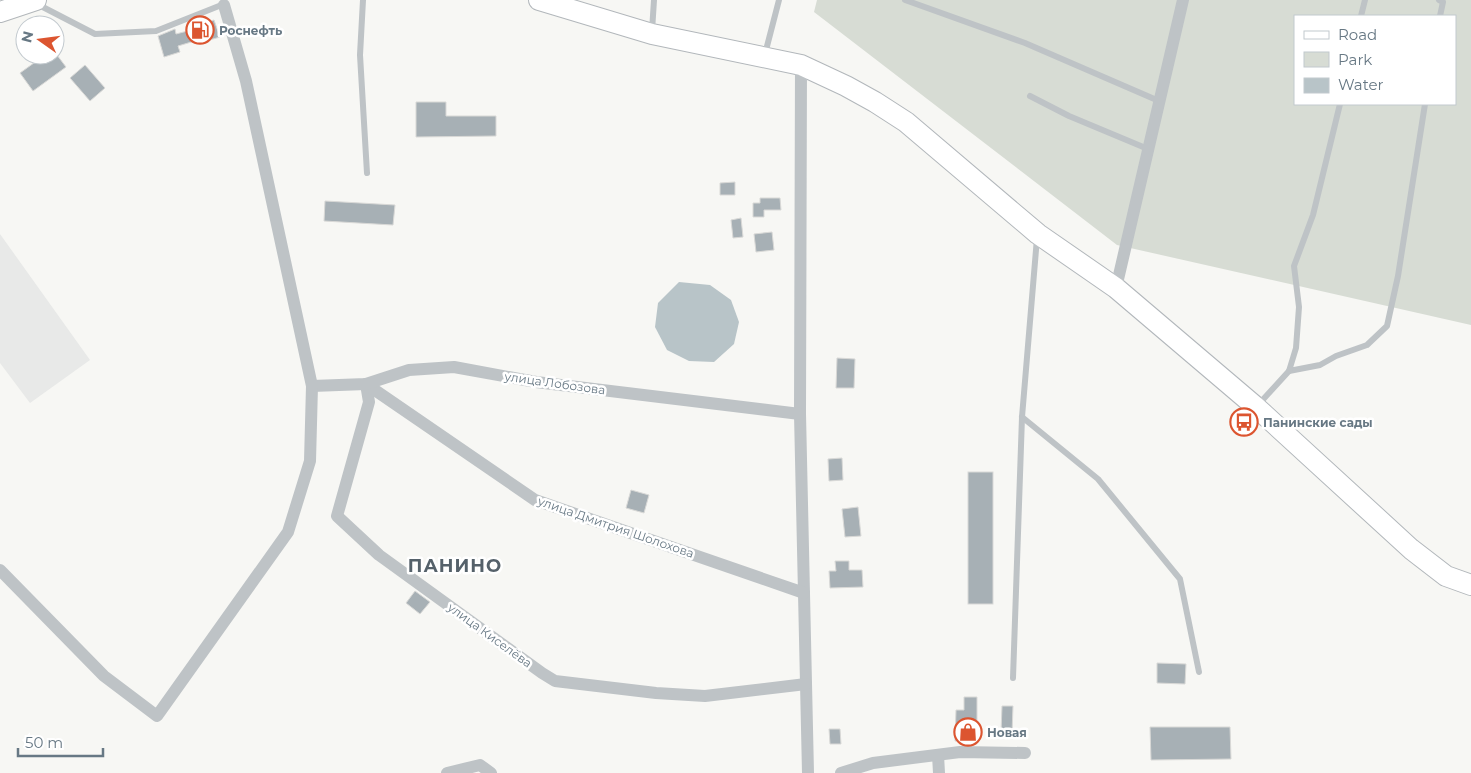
<svg xmlns="http://www.w3.org/2000/svg" width="1471" height="773" font-family="Montserrat,sans-serif">
  <rect width="100%" height="100%" fill="#f7f7f4"/>
  <!-- built -->
  <path fill="#e8e9e8" d="M0,234L90,360L30,403L0,363Z"/>
  <!-- green -->
  <path fill="#d7dcd4" fill-rule="evenodd" d="M817,0H1471V325L1117,245L814,12ZM1295,16H1455V104H1295Z"/>
  <!-- water -->
  <path fill="#b8c4c8" d="M679,282L710,285L731,300L739,322L734,344L714,362L689,361L667,350L655,327L658,303Z"/>
  <!-- building -->
  <g fill="#a7b0b5" stroke="#d9d9d7">
    <path d="M214,20L220,37L199,43L198,40L178,46L180,52L164,57L158,36L175,29L176,34L195,29L194,26Z"/>
    <path d="M45,55H57L66,67L33,91L20,73Z"/>
    <path d="M85,65L105,88L90,101L70,78Z"/>
    <path d="M416,102H446V116H496V136L416,137Z"/>
    <path d="M735,182V195H720V183Z"/>
    <path d="M760,198H780L781,210H764V217H753V203H760Z"/>
    <path d="M325,201L395,205L393,225L324,221Z"/>
    <path d="M741,218L743,237L733,238L731,220Z"/>
    <path d="M772,232L774,250L756,252L754,234Z"/>
    <path d="M837,358L855,359L854,388H836Z"/>
    <path d="M842,458L843,480L829,481L828,459Z"/>
    <rect x="968" y="472" width="25" height="132"/>
    <path d="M631,490L649,495L644,513L626,508Z"/>
    <path d="M858,507L861,536L845,537L842,509Z"/>
    <path d="M835,561H849V570H862L863,587L830,588L829,571H836Z"/>
    <path d="M415,591L430,602L420,614L406,603Z"/>
    <path d="M1157,663L1186,664L1185,684L1157,683Z"/>
    <path d="M964,697H977V727H979L978,742L955,741L956,710H964Z"/>
    <path d="M1002,706H1013L1012,734L1001,733Z"/>
    <path d="M1150,727H1230L1231,759L1151,760Z"/>
    <path d="M829,729H840L841,744H830Z"/>
  </g>
  <g fill="none" stroke-linecap="round" stroke-linejoin="round">
    <!-- primary casing -->
    <g stroke="#b2b7bb" stroke-width="22">
      <g id="primary">
        <path d="M539,0L652,34L801,65L846,86L875,102L906,122L1038,234L1116,288L1256,407L1411,549L1446,576L1471,585"/>
        <path d="M0,12L36,0"/>
      </g>
    </g>
    <!-- lane -->
    <g stroke="#bec3c6" stroke-width="6">
      <path d="M363,0L360,55L367,173"/>
      <path d="M905,0L1025,43L1159,101"/>
      <path d="M1439,0L1443,2L1440,16"/>
      <path d="M35,3L95,34L156,31L224,4"/>
      <path d="M1361,16L1365,0"/>
      <path d="M652,31L654,0"/>
      <path d="M765,54L779,0"/>
      <path d="M1030,96L1069,116L1148,149"/>
      <path d="M1289,371L1320,365L1336,356L1367,345L1387,326L1398,276L1425,104"/>
      <path d="M1258,405L1289,371L1296,348L1299,307L1294,266L1313,215L1340,104"/>
      <path d="M1022,417L1098,479L1180,579L1199,672"/>
      <path d="M1013,678L1022,417L1037,238"/>
    </g>
    <!-- street -->
    <g stroke="#bec3c6" stroke-width="12">
      <path d="M801,65L800,414L808,773"/>
      <path d="M1116,288L1183,0"/>
      <path d="M366,384L369,402L337,516L379,555L542,673L555,681L656,693L705,696L806,684"/>
      <path d="M366,384L535,500L804,593"/>
      <path d="M312,386L366,384L409,370L454,367L536,382L800,414"/>
      <path d="M0,570L104,676L157,716L288,532L310,461L312,386L246,81L224,5"/>
      <path d="M938,755L939,773"/>
      <path d="M447,773L480,765L491,773"/>
      <path d="M841,773L873,763L960,752L1025,753"/>
    </g>
    <!-- primary -->
    <use href="#primary" stroke="#fff" stroke-width="20"/>
  </g>
  <!-- icons -->
  <defs>
    <g id="fuel-ring" transform="scale(1.4375)"><circle r="9.5" fill="#fff" stroke="#dc5530" stroke-width="1.5"/><path d="M-5.5-6h7V0h2V4h1.3V-2.5L3-4.5l.8-.8L6-3V5H2.5V1h-1V6h-7ZM-4.2-4.7v3.2H.2V-4.7Z" fill="#dc5530"/></g>
    <g id="bus-ring" transform="scale(1.4375)"><circle r="9.5" fill="#fff" stroke="#dc5530" stroke-width="1.5"/><path d="M-5-6H5V4H4V6H2V4H-2V6H-4V4H-5ZM-3.5-4V0h7V-4ZM-3.5 1.2v1.5H-2V1.2ZM2 1.2v1.5H3.5V1.2Z" fill="#dc5530"/></g>
    <g id="shop-ring" transform="scale(1.4375)"><circle r="9.5" fill="#fff" stroke="#dc5530" stroke-width="1.5"/><path d="M-5-2.5h2.3a2.7 3.5 0 0 1 5.4 0H5L5.5 6h-11ZM-1.5-2.5h3a1.5 2.3 0 0 0-3 0Z" fill="#dc5530"/></g>
  </defs>
  <g fill-rule="evenodd">
    <use href="#fuel-ring" x="200" y="30"/>
    <use href="#bus-ring" x="1244" y="422"/>
    <use href="#shop-ring" x="968" y="732"/>
  </g>
  <g text-anchor="middle" dominant-baseline="central" stroke-width="5" stroke-linejoin="round" paint-order="stroke">
    <!-- poi labels -->
    <g font-size="12" font-weight="bold" fill="#677884" stroke="#fff" text-anchor="start">
      <text x="219" y="30">Роснефть</text>
      <text x="1263" y="422">Панинские сады</text>
      <text x="987" y="732">Новая</text>
    </g>
    <!-- street labels -->
    <g font-size="12" fill="#677884" stroke="#fff">
      <text transform="translate(555 383) rotate(8)">улица Лобозова</text>
      <text transform="translate(616 527) rotate(19)">улица Дмитрия Шолохова</text>
      <text transform="translate(490 635) rotate(36)">улица Киселёва</text>
    </g>
    <!-- district labels -->
    <g font-size="18" font-weight="bold" letter-spacing="1" fill="#55616a" stroke="#fff">
      <text x="455" y="566">ПАНИНО</text>
    </g>
  </g>
  <!-- legend -->
  <rect x="1294" y="15" width="162" height="90" fill="#ffffff" stroke="#c2c9ce"/>
  <rect x="1304" y="31" width="25" height="8" fill="#ffffff" stroke="#c2c9ce"/>
  <text x="1338" y="40" font-size="15" fill="#677884">Road</text>
  <rect x="1304" y="52" width="25" height="15" fill="#d7dcd4" stroke="#c2c9ce"/>
  <text x="1338" y="65" font-size="15" fill="#677884">Park</text>
  <rect x="1304" y="78" width="25" height="15" fill="#b8c4c8" stroke="#c2c9ce"/>
  <text x="1338" y="90" font-size="15" fill="#677884">Water</text>
  <!-- north arrow -->
  <g transform="translate(40 40) rotate(284)"><circle r="24" fill="#ffffff" stroke="#c2c9ce"/>
  <path d="M0-4L9 19L0 12L-9 19Z" fill="#dc5530"/>
  <text y="-8" font-size="14" font-weight="bold" text-anchor="middle" fill="#677884">N</text>
  </g>
  <!-- scale -->
  <path d="M18 748v8h85v-8" fill="none" stroke="#677884" stroke-width="2.5"/>
  <text x="25" y="748" font-size="15" fill="#677884" stroke="#ffffff" stroke-width="4" paint-order="stroke">50 m</text>
</svg>
